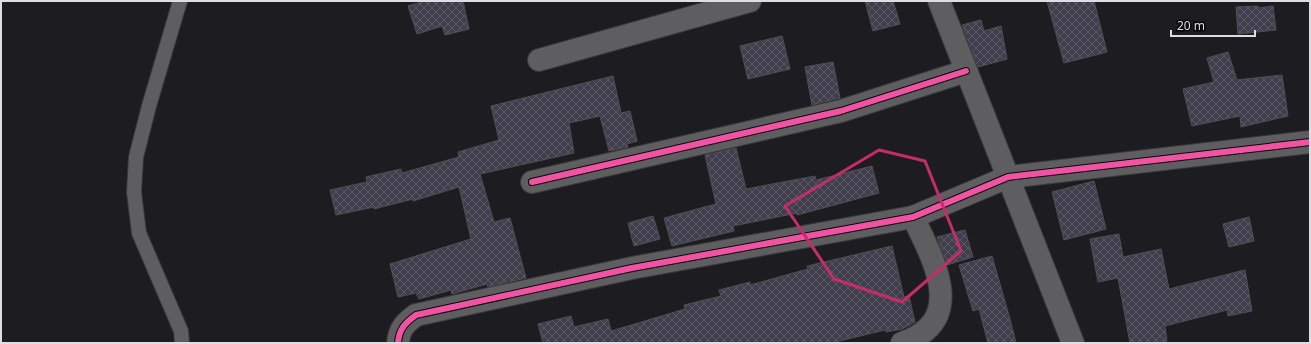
<svg xmlns="http://www.w3.org/2000/svg" width="1311" height="344" font-family="'Noto Sans',sans-serif">
  <defs>
    <pattern id="building-cross-hatch" width="8" height="8" patternUnits="userSpaceOnUse"><rect width="8" height="8" fill="#403d4c"/><path d="M0 0l8 8M0 8l8-8" fill="none" stroke="#5b5966"/></pattern>
  </defs>
  <rect width="100%" height="100%" fill="#1d1d21"/>
  <!-- building -->
  <g fill="url(#building-cross-hatch)" stroke="#505052">
    <path d="M425,1H463L469,29L445,35L442,26L417,34L408,6Z"/>
    <path d="M865,1H893L900,24L873,31Z"/>
    <path d="M1047,1H1094L1107,52L1064,63Z"/>
    <path d="M1258,6V8L1273,6L1276,30L1238,34L1236,7Z"/>
    <path d="M981,20L984,31L1001,26L1007,59L978,67L962,25Z"/>
    <path d="M782,36L790,69L748,79L740,46Z"/>
    <path d="M1228,52L1237,80L1282,75L1288,116L1241,127L1240,116L1192,126L1183,89L1214,82L1207,58Z"/>
    <path d="M833,62L840,98L812,105L805,67Z"/>
    <path d="M613,76L621,113L630,111L637,141L627,144L628,147L609,151L600,116L569,123L574,153L480,174L494,222L510,218L526,278L488,287L487,284L452,294L451,290L419,299L416,293L398,297L390,264L471,239L459,187L413,201V199L374,209V207L336,215L330,190L367,182L366,177L401,169L402,173L459,157L458,152L499,140L491,106Z"/>
    <path d="M736,148L746,189L815,176L816,180L872,166L879,193L797,215V213L733,226L734,231L672,246L664,218L716,204L705,155Z"/>
    <path d="M1094,181L1106,229L1064,240L1052,192Z"/>
    <path d="M653,216L660,239L634,246L628,223Z"/>
    <path d="M1249,217L1254,241L1229,247L1223,224Z"/>
    <path d="M965,230L973,257L947,265L937,237Z"/>
    <path d="M1119,234L1123,257L1161,249L1169,289L1245,270L1252,311L1228,316L1227,310L1165,326L1167,341L1154,343H1130L1118,278L1098,282L1090,239Z"/>
    <path d="M892,246L904,297L909,296L915,322L902,329L886,332L885,330L831,343H543L538,324L571,316L574,327L608,319L611,331L685,309L684,305L721,296L719,290L750,282V285L808,269L807,266Z"/>
    <path d="M992,256L1010,319L1016,343H988L979,309L973,311L959,265Z"/>
  </g>
  <g fill="none" stroke-linecap="round" stroke-linejoin="round">
    <!-- service casing -->
    <g stroke="#3a3a3d" stroke-width="16">
      <path id="service" d="M180,1L149,106L136,157L134,192L139,233L181,331L182,343"/>
    </g>
    <!-- minor casing -->
    <g stroke="#3a3a3d" stroke-width="24">
      <g id="minor">
        <path d="M939,1L1073,343"/>
        <path d="M539,60L750,1"/>
        <path d="M532,182L841,111L966,71"/>
        <path d="M398,343C399,329 405,323 416,315L632,268L913,217L1008,177L1310,142"/>
        <path d="M902,343C968,320 934,261 913,217"/>
      </g>
    </g>
    <!-- service -->
    <use href="#service" stroke="#5e5e61" stroke-width="14"/>
    <!-- minor -->
    <use href="#minor" stroke="#5e5e61" stroke-width="22"/>
    <!-- cycleway casing -->
    <g stroke="#070709" stroke-width="8">
      <g id="cycleway">
        <path d="M532,182L841,111L966,71"/>
        <path d="M398,343C399,329 405,323 416,315L632,268L913,217L1008,177L1310,142"/>
      </g>
    </g>
    <!-- cycleway -->
    <use href="#cycleway" stroke="#f153a3" stroke-width="6"/>
  </g>
  <!-- marked area -->
  <path fill="none" stroke="#c52c68" stroke-width="3" stroke-linejoin="round" d="M879,150L925,161L961,251L902,302L834,279L785,206Z"/>
  <!-- border -->
  <rect width="1311" height="344" fill="none" stroke="#dedde2" stroke-width="4"/>
  <!-- scale -->
  <path d="M1171 30v6h84v-6" fill="none" stroke="#dedde2" stroke-width="2"/>
  <text x="1177" y="30" font-size="12" fill="#dedde2" stroke="#070709" stroke-width="3" paint-order="stroke">20 m</text>
</svg>
